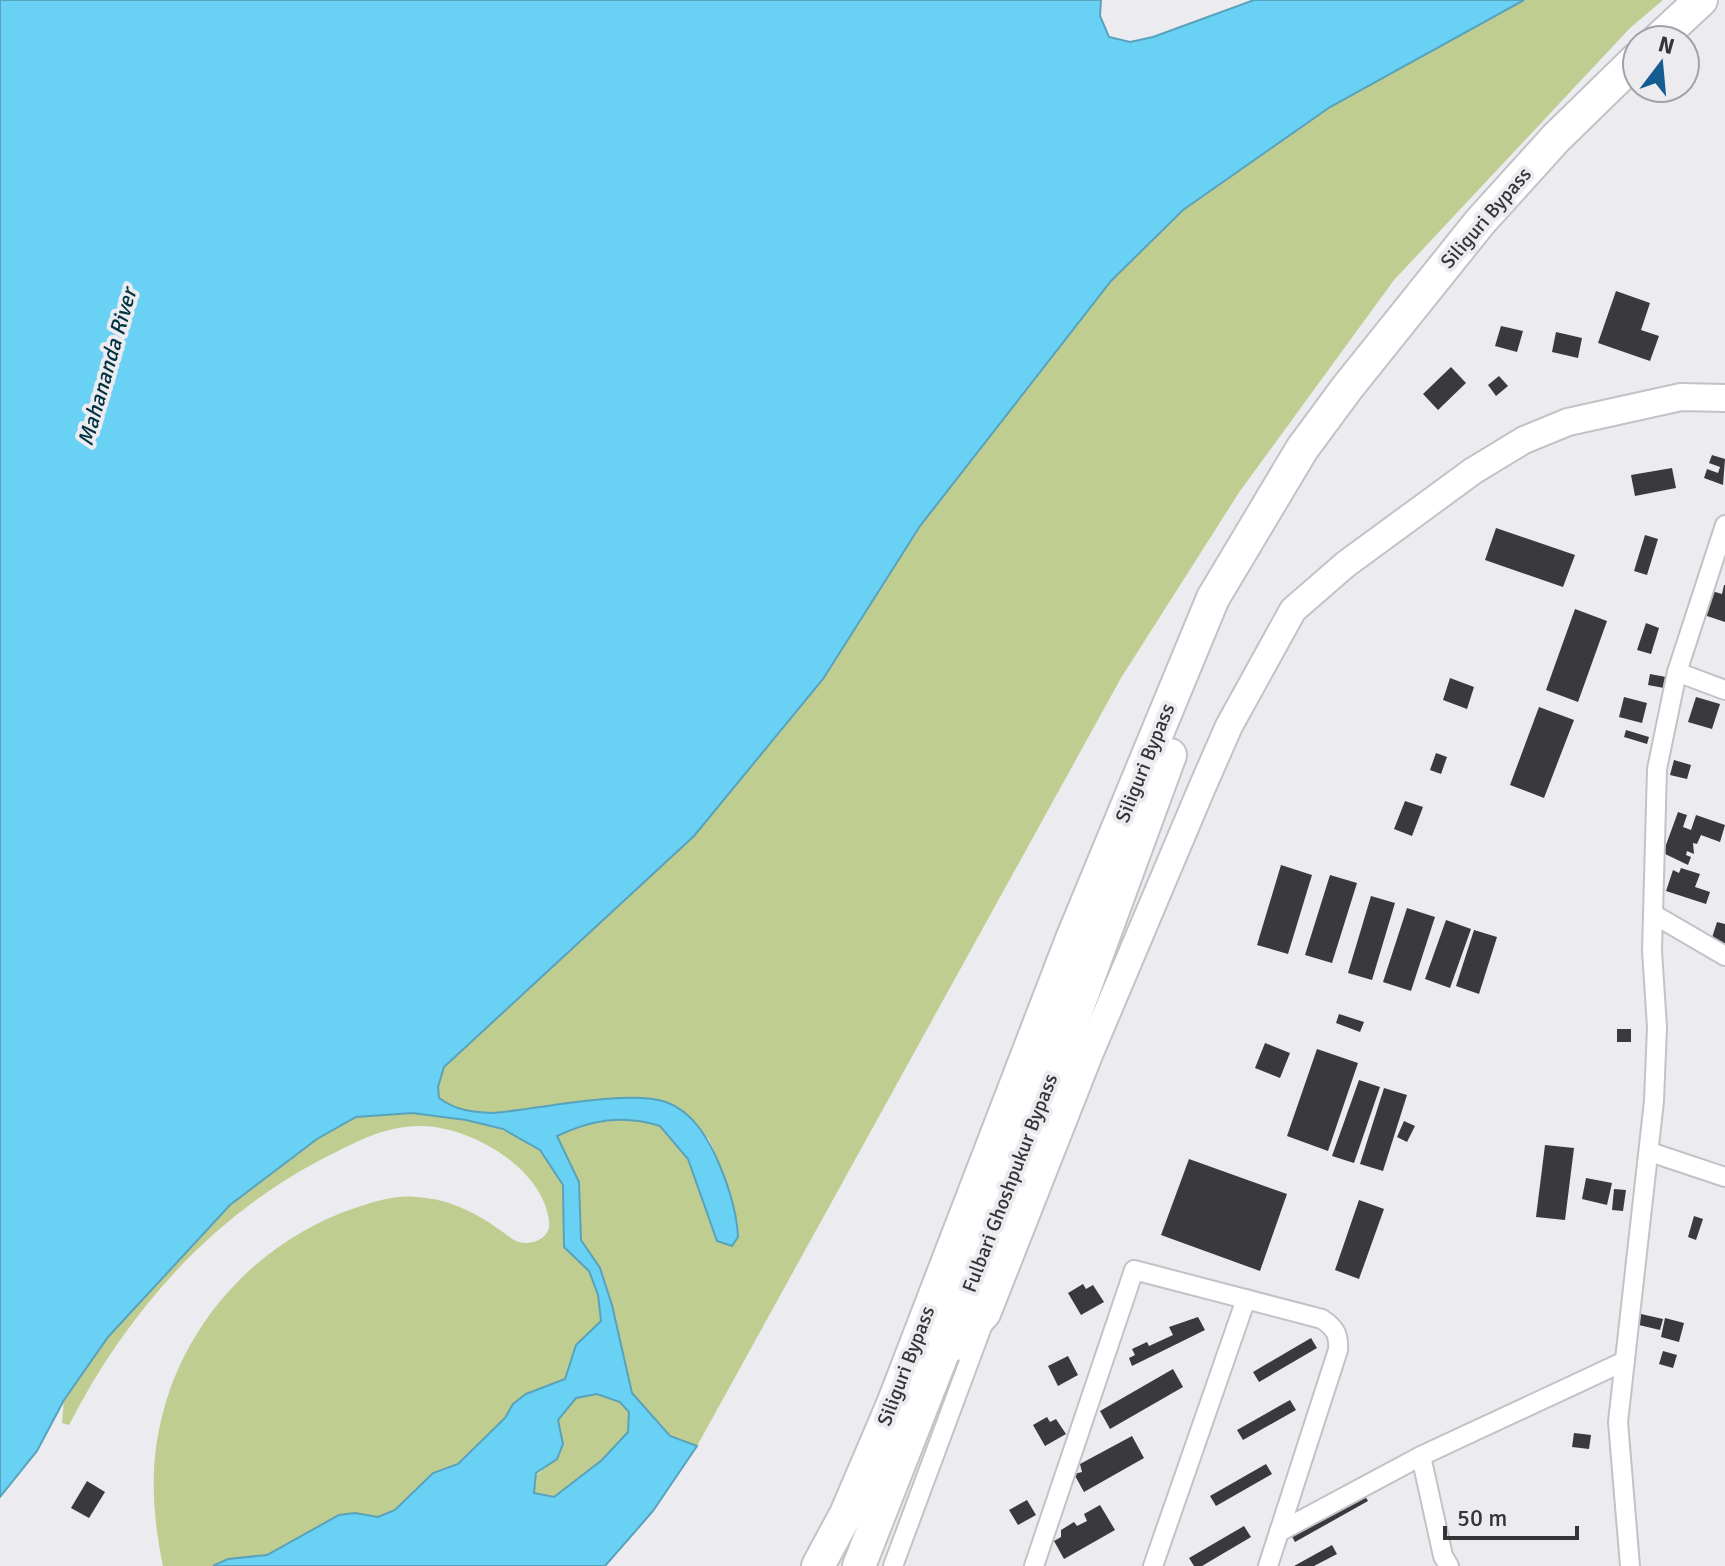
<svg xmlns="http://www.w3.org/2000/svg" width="1725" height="1566" font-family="Signika,sans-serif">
  <rect width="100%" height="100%" fill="#ebebf0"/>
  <!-- green -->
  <g fill="#c0cd91">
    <path d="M1524,0H1663L1630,28L1394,280L1240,491L1121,678L697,1446L670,1436L632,1393L612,1305L600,1268L581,1240L579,1182L557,1136C592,1121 623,1114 660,1126L688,1159L717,1240L738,1226L727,1183L709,1139L667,1102L641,1098L600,1100L494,1113L455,1109L439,1098L438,1087L444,1067L694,836L823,679L920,526L1111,281L1183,210L1330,107Z"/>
    <path d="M412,1113C462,1120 544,1125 563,1184C568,1201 563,1229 564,1247L589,1271L598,1296L601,1321C579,1340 576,1355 565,1379L526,1394L513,1404L505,1418L458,1464L433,1473L395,1510L378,1517L368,1516L291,1543L267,1556L228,1559L213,1566H163C152,1513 149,1461 164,1409C190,1314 265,1237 358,1207C377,1201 396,1195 416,1197C453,1199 482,1216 511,1238C525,1249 552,1241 549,1221C543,1167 468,1125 419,1126C387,1126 360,1140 332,1154C215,1212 128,1310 69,1425L62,1423L64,1400L108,1337L230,1205L317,1139L356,1117Z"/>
    <path d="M597,1394L620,1402L629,1412L628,1432L602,1460L554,1497L534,1493V1477L549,1465L562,1438L558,1420L576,1398Z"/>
  </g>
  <!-- water -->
  <path fill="#69d1f3" stroke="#59a2bb" stroke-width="2" fill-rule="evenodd" d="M0,0H1101L1100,16L1109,37L1130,42L1153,37L1254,0H1524L1330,107L1183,210L1111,281L920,526L823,679L694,836L444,1067L438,1087L439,1098C457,1111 472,1112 494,1113C537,1109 629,1089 666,1102C694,1112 709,1140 720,1166C729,1188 737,1213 738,1237L732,1246L717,1241L688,1159L660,1126C623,1114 591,1120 557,1136L579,1182L581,1240L600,1268L612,1305L632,1393L670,1436L697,1446L653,1511L605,1566H213L228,1559L267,1555L339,1515L355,1513L378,1517L395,1510L433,1473L458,1464L505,1418L513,1404L526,1394L565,1379L576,1345L601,1321L598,1295L589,1271L564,1247L563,1185L540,1150L503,1129L466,1120L412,1113L356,1117L317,1139L230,1205L108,1337L64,1400L37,1451L0,1497ZM597,1394L620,1402L629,1412L628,1432L602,1460L554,1497L534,1493L536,1473L557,1459L563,1444L558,1420L576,1398Z"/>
  <!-- building -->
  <g fill="#3a3a3e">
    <path d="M1616,291L1650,303L1641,330L1659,336L1650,361L1598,343Z"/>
    <path d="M1501,326L1523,331L1517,352L1495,346Z"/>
    <path d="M1556,332L1582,338L1578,358L1552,352Z"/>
    <path d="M1451,367L1466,383L1438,410L1423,394Z"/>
    <path d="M1499,376L1508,386L1496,396L1488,385Z"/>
    <path d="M1712,455L1725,459L1723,485L1704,478L1707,469L1718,473L1720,467L1709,463Z"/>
    <path d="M1672,468L1676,488L1635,496L1631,475Z"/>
    <path d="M1496,528L1575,555L1563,587L1485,560Z"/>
    <path d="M1645,535L1658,539L1647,575L1634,571Z"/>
    <path d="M1724,585H1725V622L1704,615L1712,591L1722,594Z"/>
    <path d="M1575,609L1607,621L1578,702L1546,690Z"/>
    <path d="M1646,623L1659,628L1651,654L1637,650Z"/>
    <path d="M1650,674L1666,677L1664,688L1648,685Z"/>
    <path d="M1450,678L1474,687L1467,709L1443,700Z"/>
    <path d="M1624,697L1647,703L1642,723L1619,717Z"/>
    <path d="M1696,697L1720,704L1712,729L1688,722Z"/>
    <path d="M1539,707L1574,720L1544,798L1510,785Z"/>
    <path d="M1626,730L1649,737L1647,744L1624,737Z"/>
    <path d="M1436,753L1447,757L1441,774L1430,770Z"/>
    <path d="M1674,760L1691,765L1687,779L1670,775Z"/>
    <path d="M1405,801L1423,807L1412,836L1394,829Z"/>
    <path d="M1678,812L1687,815L1683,827L1691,830L1696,815L1725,825L1720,842L1701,835L1697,844L1693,843L1694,854L1687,851L1686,855L1691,857L1688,865L1663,853Z"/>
    <path d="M1281,865L1312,875L1288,954L1257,945Z"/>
    <path d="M1681,868L1700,874L1695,887L1710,892L1706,904L1666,891L1673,870L1679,873Z"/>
    <path d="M1330,875L1357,883L1332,963L1305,955Z"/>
    <path d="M1371,896L1395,903L1372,980L1348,973Z"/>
    <path d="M1407,908L1435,917L1411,991L1383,982Z"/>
    <path d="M1446,920L1471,929L1450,988L1425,979Z"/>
    <path d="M1717,922L1725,924V948L1710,944Z"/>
    <path d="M1474,930L1497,937L1479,994L1456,986Z"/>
    <path d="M1339,1014L1364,1022L1360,1032L1336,1023Z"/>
    <rect x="1617" y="1029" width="14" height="13"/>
    <path d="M1265,1043L1290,1053L1280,1078L1255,1068Z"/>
    <path d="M1317,1049L1358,1063L1328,1151L1287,1136Z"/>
    <path d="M1359,1080L1380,1087L1354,1163L1332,1156Z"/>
    <path d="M1384,1088L1407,1095L1383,1171L1360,1164Z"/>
    <path d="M1404,1121L1415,1126L1407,1142L1397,1137Z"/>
    <path d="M1545,1145L1574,1148L1565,1220L1536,1217Z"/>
    <path d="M1189,1159L1287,1194L1260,1271L1161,1235Z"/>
    <path d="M1586,1178L1612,1183L1607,1205L1582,1199Z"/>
    <path d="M1614,1189L1626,1190L1623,1211L1612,1210Z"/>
    <path d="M1359,1200L1384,1209L1359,1279L1335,1270Z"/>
    <path d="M1694,1216L1703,1219L1696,1240L1688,1237Z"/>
    <path d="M1083,1284L1086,1289L1093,1285L1104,1302L1081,1315L1068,1293Z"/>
    <path d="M1641,1314L1663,1319L1660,1330L1639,1325Z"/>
    <path d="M1198,1317L1205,1330L1132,1366L1129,1358L1135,1355L1132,1349L1147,1342L1149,1346L1173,1335L1169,1327Z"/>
    <path d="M1665,1318L1684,1323L1679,1342L1661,1337Z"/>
    <path d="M1311,1338L1317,1348L1259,1382L1253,1372Z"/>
    <path d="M1663,1351L1677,1355L1673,1368L1659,1364Z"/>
    <path d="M1068,1356L1078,1375L1058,1386L1048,1366Z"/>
    <path d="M1173,1369L1183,1387L1110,1429L1100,1411Z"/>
    <path d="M1290,1400L1296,1410L1243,1440L1237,1430Z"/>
    <path d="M1047,1417L1050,1422L1056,1419L1066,1434L1045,1446L1033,1425Z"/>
    <path d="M1574,1433L1591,1435L1589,1449L1572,1447Z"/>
    <path d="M1132,1436L1144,1458L1084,1492L1074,1474L1082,1472L1080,1464Z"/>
    <path d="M1266,1464L1272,1474L1216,1506L1210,1496Z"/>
    <path d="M87,1481L105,1492L89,1518L71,1508Z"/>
    <path d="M1362,1491L1368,1501L1295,1542L1289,1531Z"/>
    <path d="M1027,1500L1036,1515L1018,1525L1009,1510Z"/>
    <path d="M1100,1505L1115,1530L1064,1559L1054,1541L1061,1537V1530L1074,1522L1077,1526L1087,1521L1084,1514Z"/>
    <path d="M1244,1526L1251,1537L1202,1566H1194L1189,1558Z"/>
    <path d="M1332,1545L1337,1554L1314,1566H1294Z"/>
  </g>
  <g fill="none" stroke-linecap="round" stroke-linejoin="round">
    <!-- street casing -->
    <g stroke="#c2c2c7" stroke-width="22">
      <g id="street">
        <path d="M1677,672L1725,690"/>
        <path d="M1653,914L1725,956"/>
        <path d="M1650,1152L1725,1177"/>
        <path d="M1421,1456L1443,1556L1449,1566"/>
        <path d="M1279,1532L1421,1456L1625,1361"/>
        <path d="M893,1566L983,1324"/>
        <path d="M1034,1566L1134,1270L1322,1319C1335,1328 1339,1334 1338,1350L1268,1566"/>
        <path d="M1153,1566L1246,1299"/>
        <path d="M1630,1566L1618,1422L1654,1101L1657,1027L1652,951L1657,769L1677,672L1725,525"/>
      </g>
    </g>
    <!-- secondary casing -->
    <g stroke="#c2c2c7" stroke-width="30">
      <path id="secondary" d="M944,1351L959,1346L987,1314L1089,1055L1201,790L1229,726L1293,610L1346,564L1473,471L1524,440L1568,422L1681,397L1725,398"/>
    </g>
    <!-- highway casing -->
    <g stroke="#c2c2c7" stroke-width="36">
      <g id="highway">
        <path d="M1658,40L1701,0"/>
        <path d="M818,1566L846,1514L893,1404L1072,939L1213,598L1302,449L1347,388L1480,222L1556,138L1637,59"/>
        <path d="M859,1566L1060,1055L1170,755"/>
      </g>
    </g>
    <!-- street -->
    <use href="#street" stroke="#fff" stroke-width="18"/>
    <!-- secondary -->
    <use href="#secondary" stroke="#fff" stroke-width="26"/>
    <!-- highway -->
    <use href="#highway" stroke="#fff" stroke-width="32"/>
  </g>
  <g text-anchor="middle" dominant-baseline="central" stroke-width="8" stroke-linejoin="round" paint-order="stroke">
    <!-- street labels -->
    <g font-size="20" fill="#353537" stroke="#ebebf0">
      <text transform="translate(1486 218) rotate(-49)">Siliguri Bypass</text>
      <text transform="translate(1145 763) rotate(-68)">Siliguri Bypass</text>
      <text transform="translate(1010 1183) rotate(-69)">Fulbari Ghoshpukur Bypass</text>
      <text transform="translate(906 1366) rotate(-69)">Siliguri Bypass</text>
    </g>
    <!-- water labels -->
    <g font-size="22" font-style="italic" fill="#003240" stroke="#ebebf0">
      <text transform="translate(107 367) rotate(-74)">Mahananda River</text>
    </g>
  </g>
  <!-- north arrow -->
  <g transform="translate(1661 64) rotate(16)"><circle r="38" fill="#ebebf0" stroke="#a2a2a6" stroke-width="2"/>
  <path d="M0-6L14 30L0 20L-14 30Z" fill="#155c90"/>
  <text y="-12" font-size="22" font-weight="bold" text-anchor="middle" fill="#353537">N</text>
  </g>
  <!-- scale -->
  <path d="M1445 1526v12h132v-12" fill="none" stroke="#353537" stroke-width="4"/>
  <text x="1457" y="1526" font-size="24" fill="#353537" stroke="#ebebf0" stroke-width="6" paint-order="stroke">50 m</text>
</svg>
